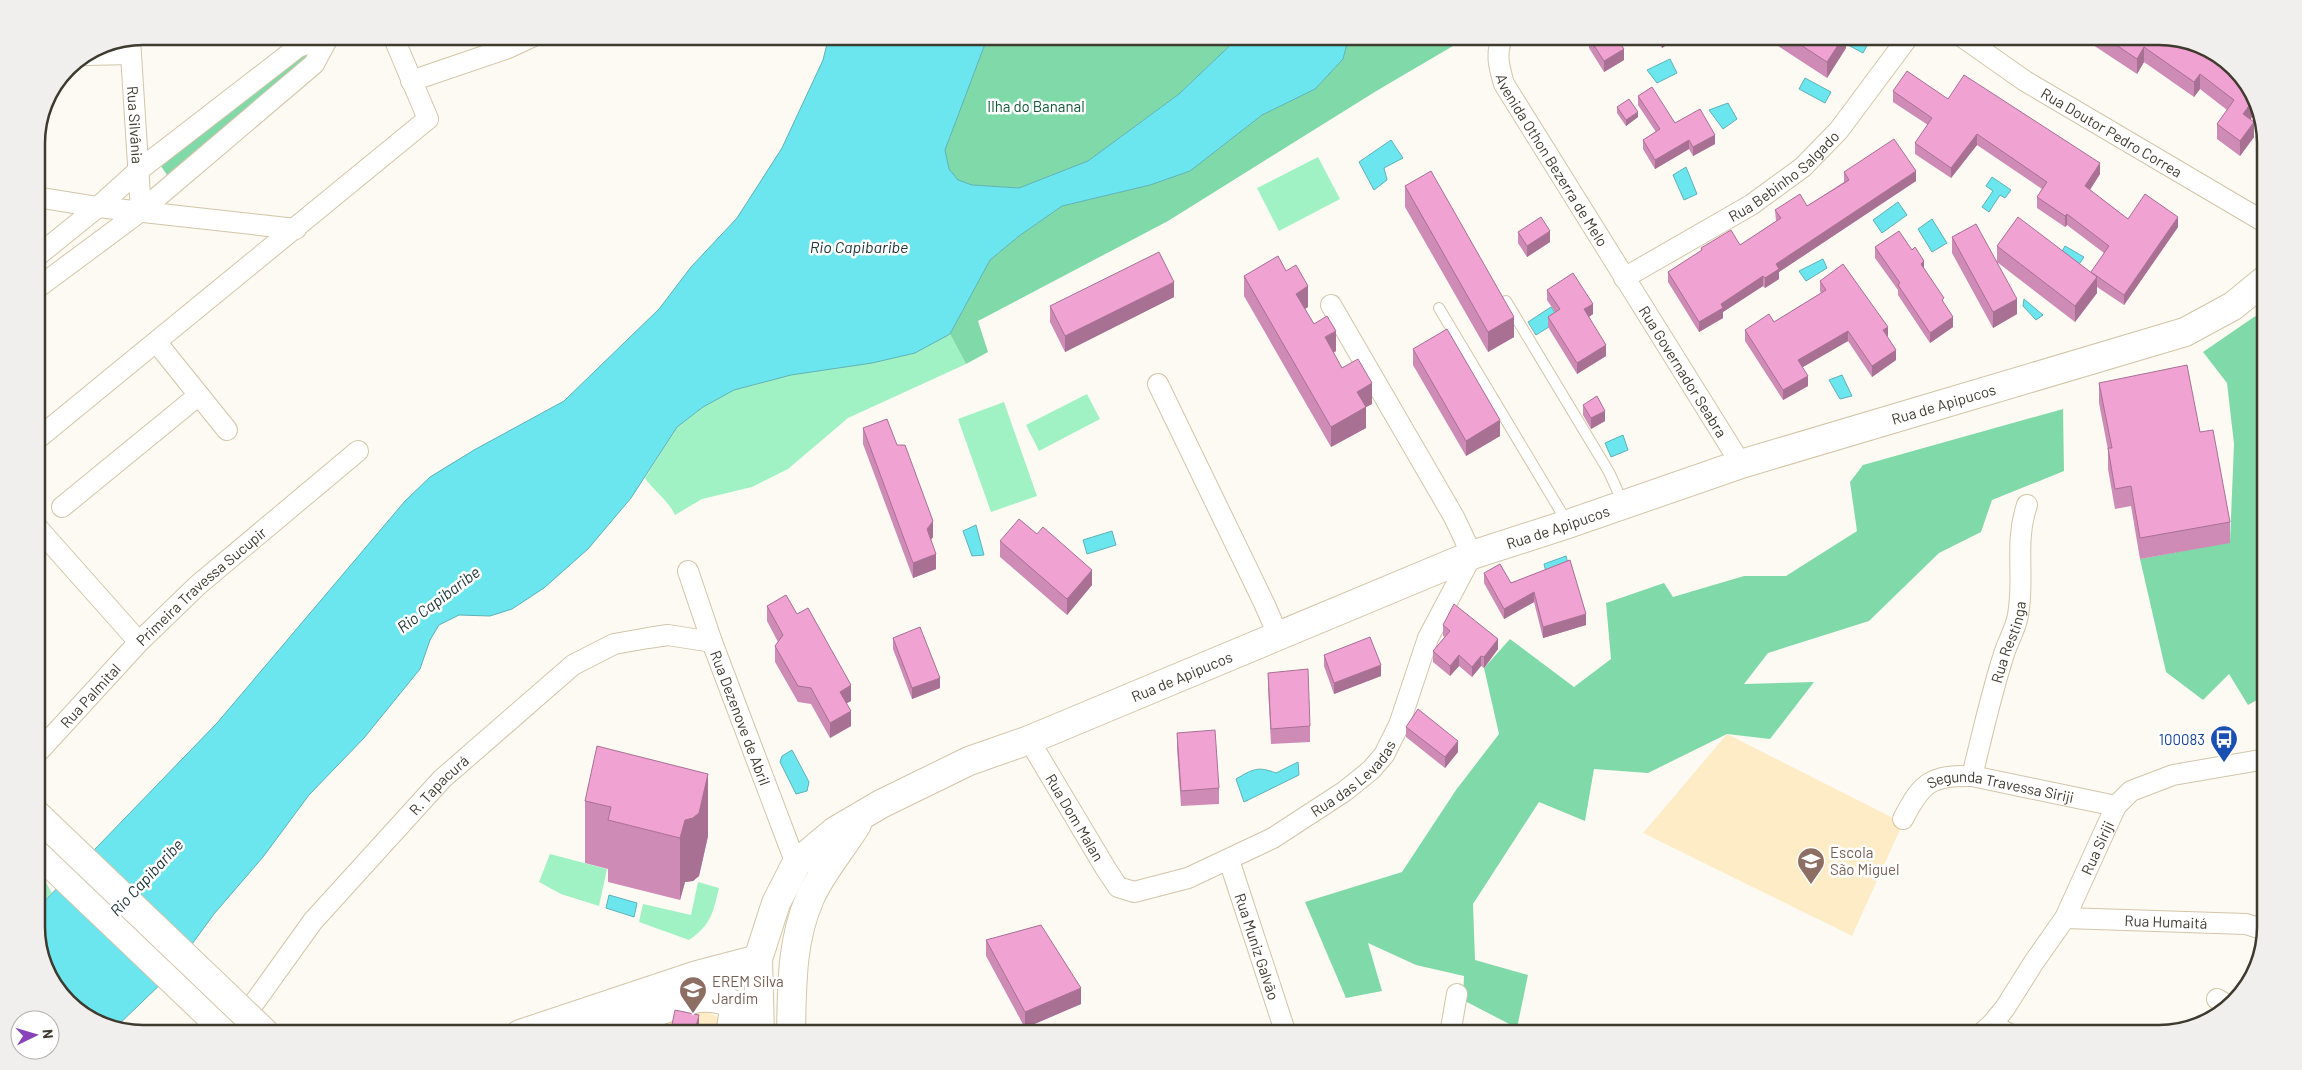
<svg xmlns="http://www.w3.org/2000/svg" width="2302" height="1070" font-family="Barlow,sans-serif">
  <rect width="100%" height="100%" fill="#fdfaf4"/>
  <!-- built -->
  <g fill="#feecc6">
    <path d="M1727,734L1903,823L1852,936L1643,833Z"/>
    <path d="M697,1006L725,1021L723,1034H618Z"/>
  </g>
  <!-- green -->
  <g fill="#a0f2c4">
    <path d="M1318,157L1340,199L1279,231L1257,188Z"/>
    <path d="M950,334L966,364L848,418L788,469L752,487L702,499L675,515C668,500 654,491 645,478L677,427L703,407L734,390L791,375L872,363L915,353Z"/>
    <path d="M1087,394L1100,419L1039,451L1026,425Z"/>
    <path d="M1004,402L1037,496L991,512L958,419Z"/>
    <path d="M550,854L607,869L599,906L561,894L539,882Z"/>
    <path d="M36,871L44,879L52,893L37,909Z"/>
    <path d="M698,882L719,888C713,913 711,925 689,940L639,922L643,904L691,915Z"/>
  </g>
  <!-- forest -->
  <g fill="#80d9a8">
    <path d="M988,36H1240L1179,94L1088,161L1019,188L972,185L958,180L949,169L945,150Z"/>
    <path d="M1349,36H1470L1378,90L1168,221L978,321L988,352L966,364L950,334L990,260L1019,236L1062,206L1150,185L1190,171L1262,115L1315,89L1343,59Z"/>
    <path d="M305,50L312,55L167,175L159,163Z"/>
    <path d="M2266,312V695L2248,705L2229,674L2203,700L2166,672L2140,559L2230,542L2234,444L2227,383L2203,352L2254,317Z"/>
    <path d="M2063,409L2064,471L1992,500L1981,532L1939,553L1869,621L1768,653L1744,684L1814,682L1770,739L1727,734L1648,773L1594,769L1585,821L1539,802L1473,904L1475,960L1528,975L1517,1028L1463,1000L1464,976L1416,965L1368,943L1382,991L1346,998L1305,902L1402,872L1456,790L1499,734L1484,668L1510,639L1574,687L1611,659L1606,603L1664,583L1673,597L1744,576H1786L1857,531L1850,482L1863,465Z"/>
  </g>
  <!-- water -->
  <g fill="#6be6ef" stroke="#5eb2b5">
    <path d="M829,36H988L945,150L949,169L958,180L972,185L1019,188L1088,161L1179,94L1240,36H1349L1343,59L1315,89L1262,115L1190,171L1150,185L1062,206L1019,236L990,260L950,334L915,353L872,363L791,375L734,390L703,407L677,427L631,498L588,549L544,588L512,609L490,616L459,615L439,625L430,640L420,669L407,685L364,738L309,795L263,857L214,914L168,977L115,1028L102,1026L58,992L37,934V909L217,723L405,501L430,477L474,450L564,401L659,309L691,267L737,218L782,148L823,60Z"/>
    <path d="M1853,36H1859L1869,42L1863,53L1848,45Z"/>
    <path d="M1670,59L1677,73L1657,83L1647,70Z"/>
    <path d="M1805,78L1831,92L1825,103L1799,89Z"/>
    <path d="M1728,103L1737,119L1723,129L1709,110Z"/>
    <path d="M1391,140L1403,158L1384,168L1387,180L1374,190L1359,162Z"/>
    <path d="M1686,167L1697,194L1684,200L1673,175Z"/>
    <path d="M1992,177L2011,190L2005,198L2000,195L1989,212L1982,207L1993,191L1986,186Z"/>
    <path d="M1898,202L1907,215L1882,233L1873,220Z"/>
    <path d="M1932,219L1947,243L1932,252L1918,229Z"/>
    <path d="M2065,246L2084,257L2078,266L2060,255Z"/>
    <path d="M1823,259L1827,268L1806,281L1799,271Z"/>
    <path d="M2024,299L2043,315L2036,320L2023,306Z"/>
    <path d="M1551,307L1560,320L1536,335L1528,322Z"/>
    <path d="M1842,375L1852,396L1840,399L1829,380Z"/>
    <path d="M1623,435L1628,450L1611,457L1605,443Z"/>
    <path d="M976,525L984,555L972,556L963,531Z"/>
    <path d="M1112,531L1116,545L1087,554L1083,540Z"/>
    <path d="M1566,556L1570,571L1547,576L1544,564Z"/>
    <path d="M792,750L809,782L807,791L796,794L780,762L782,756Z"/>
    <path d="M1298,762L1299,775L1244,802L1236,779C1253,769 1258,766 1276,773Z"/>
    <path d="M609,895L637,903L634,917L606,908Z"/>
  </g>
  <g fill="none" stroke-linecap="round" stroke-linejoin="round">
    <!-- lane casing -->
    <g stroke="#d3c5a7" stroke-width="12">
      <g id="lane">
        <path d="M1506,301L1609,472L1623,503"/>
        <path d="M1439,308L1567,522"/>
      </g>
    </g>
    <!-- street casing -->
    <g stroke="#d3c5a7" stroke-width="22">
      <g id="street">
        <path id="s1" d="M1503,36C1495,53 1499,67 1504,84L1741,464"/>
        <path id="s2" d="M1961,36L2025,81L2266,223"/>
        <path id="s3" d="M130,39L141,211"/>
        <path d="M87,55L131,54"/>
        <path d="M411,81L508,48L534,36"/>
        <path d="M36,197L98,207L296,229"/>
        <path d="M36,257L98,207L139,170L298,47L329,36"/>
        <path id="s4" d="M1624,278L1751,205L1803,167L1839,130L1909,36"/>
        <path d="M36,289L141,211L314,64L329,36"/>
        <path d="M157,343L227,430"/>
        <path d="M1158,384L1264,603L1278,635"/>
        <path d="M36,440L428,119L393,36"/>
        <path d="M62,507L199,395"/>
        <path d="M36,526L139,642"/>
        <path id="s5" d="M688,571L712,642L796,864"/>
        <path id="s6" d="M1029,740L1106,869L1118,887L1134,892L1188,878L1273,838L1345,791L1371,770L1384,755L1399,725L1428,638L1472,555L1454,517L1331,305"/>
        <path id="s7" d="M40,750L139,642L198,585L358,451"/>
        <path id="s8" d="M1972,776C1982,736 1991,694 2004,654C2008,641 2016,628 2018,615C2025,577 2014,543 2027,505"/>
        <path id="s9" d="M1903,819C1922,782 1931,775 1972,776L2116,806"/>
        <path id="s10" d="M1229,860L1286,1034"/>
        <path id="s11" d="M2065,918L2246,924L2265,930"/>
        <path d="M2217,999L2227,1005"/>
        <path id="s12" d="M239,1024L313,921L442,779L573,665L614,644L648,638L668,635L712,642"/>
        <path d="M1992,1024L2009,1034"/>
        <path d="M726,1034L731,1003"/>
        <path d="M1450,1034L1457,994"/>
        <path id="s13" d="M1981,1034L1992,1024L2005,1008L2034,962L2065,918L2116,806L2131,791L2173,775L2266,759"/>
      </g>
    </g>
    <!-- secondary casing -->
    <g stroke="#d3c5a7" stroke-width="30">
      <g id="secondary">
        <path d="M36,850L229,1034"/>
        <path d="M520,1034L697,975L758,959"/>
        <path d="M590,1034L697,998C729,996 742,1006 756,1034"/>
        <path id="s14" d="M760,1034L758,959L776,903L796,864L835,831L881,804L969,761L1029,740L1472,555L1568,524L1741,464L2185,332L2233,306L2266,279"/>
        <path d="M791,1034C792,988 791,941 810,898C822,871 842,849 857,824"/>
      </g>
    </g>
    <!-- lane -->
    <use href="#lane" stroke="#fff" stroke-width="10"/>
    <!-- street -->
    <use href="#street" stroke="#fff" stroke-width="20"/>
    <!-- secondary -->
    <use href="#secondary" stroke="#fff" stroke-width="28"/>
    <!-- secondary-bridge casing -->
    <g stroke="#d3c5a7" stroke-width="30" stroke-linecap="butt">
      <path id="secondary-bridge" d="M36,814L266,1034"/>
    </g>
    <!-- secondary-bridge -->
    <use href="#secondary-bridge" stroke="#fff" stroke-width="28"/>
  </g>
  <!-- wall -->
  <g fill="#ce8bb5">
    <path d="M1634,36V37L1622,47L1624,60L1604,72L1589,48V38Z"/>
    <path d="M1655,36H1680L1662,48Z"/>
    <path d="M1769,36H1846V48L1827,78L1769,40Z"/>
    <path d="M2087,36H2159L2200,44L2250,119L2254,137L2240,156L2217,139V124L2227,110L2200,89L2194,97L2144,62L2137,74L2087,41Z"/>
    <path d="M1893,91L1948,99L2100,174L2090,190L2128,219L2178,227L2124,305L2097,287V293L2075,322L1997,262L2017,314L1993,328L1952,253V237L1997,261V246L2091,273L2104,253L2067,225L2065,227L2037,208V197L2042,189L1977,145L1951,178L1915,154V143L1928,125L1893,102Z"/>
    <path d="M1638,96L1675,123L1715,144L1693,156L1689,149L1655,169L1643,149V140L1656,132L1638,105Z"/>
    <path d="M1617,107L1638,117L1626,126L1617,113Z"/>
    <path d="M1844,172L1916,181L1779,272V279L1765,288L1763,286L1723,312V318L1699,332L1668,282V272L1701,251V248L1740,245L1776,221L1775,210L1807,206L1844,182Z"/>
    <path d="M1405,186L1514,337L1488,352L1405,207Z"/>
    <path d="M1518,232L1550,242L1527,257L1518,243Z"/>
    <path d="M1875,247L1924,268L1944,303L1953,327L1930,343L1898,295V290L1875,258Z"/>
    <path d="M1244,276L1308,307L1305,309L1314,324L1336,351L1333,353L1342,368L1372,404L1366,407V428L1331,447L1244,296Z"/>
    <path d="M1820,281L1888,338L1896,360L1872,377L1848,341L1802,367L1808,386L1783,400L1745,341V330L1774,322L1821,293L1820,291Z"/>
    <path d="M1547,290L1593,314L1589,317L1606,356L1577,374L1548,327V317L1555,312L1547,300Z"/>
    <path d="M1174,297L1065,352L1050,322V306Z"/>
    <path d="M1413,349L1500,436L1466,456L1413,365Z"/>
    <path d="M2099,383L2200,432L2230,522V543L2140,559L2131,506L2115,509L2108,469V450L2099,403Z"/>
    <path d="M1583,405L1605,421L1591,429L1583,415Z"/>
    <path d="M863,428L933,537L931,540L936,569L913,578L863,444Z"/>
    <path d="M1037,534L1092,585L1067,615L1000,557V541Z"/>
    <path d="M1570,560L1586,625L1543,638L1534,602L1504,619L1484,583V573L1511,583Z"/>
    <path d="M767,606L797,614L851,701L846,703L851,726L830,738L811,704L798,702L775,662V646L778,642L767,621Z"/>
    <path d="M1443,625L1498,649L1484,668L1481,666L1472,677L1459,666L1450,676L1433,662V651L1445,637L1443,636Z"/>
    <path d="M893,638L940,688L912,699L893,649Z"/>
    <path d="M1324,655L1381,676L1334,694L1324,666Z"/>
    <path d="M1268,673L1310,726V742L1271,744L1268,688Z"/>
    <path d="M1406,727L1458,752L1445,768L1406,737Z"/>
    <path d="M1177,733L1219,788V804L1181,806L1177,749Z"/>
    <path d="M708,774V836L699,876L693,881L685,882L680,900L608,882V869L585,863V801Z"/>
    <path d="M986,940L1081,1004L1025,1028L986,956Z"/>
  </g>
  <!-- shaded-wall -->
  <g fill="#a87193">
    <path d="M1622,36H1634V37L1618,50V40Z"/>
    <path d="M1663,36H1680L1662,48V37Z"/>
    <path d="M1844,36H1846V48L1827,78V62Z"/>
    <path d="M2144,47V62L2137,74V59Z"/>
    <path d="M1624,49V60L1604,72V61Z"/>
    <path d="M2200,74V89L2194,97V82Z"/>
    <path d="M2253,100L2257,111L2243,129V114Z"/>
    <path d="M1638,112V117L1626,126V120Z"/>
    <path d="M2254,122V137L2240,156V141Z"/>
    <path d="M1977,134V145L1951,178V168Z"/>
    <path d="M1715,135V144L1693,156V147Z"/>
    <path d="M1689,140V149L1655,169V160Z"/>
    <path d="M2100,163V174L2085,197V186Z"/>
    <path d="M1916,171V181L1779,272V279L1765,288V278L1776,264Z"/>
    <path d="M2067,214V225L2065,227V216Z"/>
    <path d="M2178,217V227L2124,305V295Z"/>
    <path d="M1550,231V242L1527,257V246Z"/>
    <path d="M1924,261V272L1921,264Z"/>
    <path d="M1763,276V286L1723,312V318L1699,332V322L1721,304Z"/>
    <path d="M2097,277V293L2075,322V306Z"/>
    <path d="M1174,282V297L1065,352V336Z"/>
    <path d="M1308,286V307L1296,314V294Z"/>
    <path d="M2017,299V314L1993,328V312Z"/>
    <path d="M1593,304V314L1584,320V309Z"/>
    <path d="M1514,317V337L1488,352V332Z"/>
    <path d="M1953,317V327L1930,343V333Z"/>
    <path d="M1888,327V337L1883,330Z"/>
    <path d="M1336,331V351L1325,358V337Z"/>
    <path d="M1848,331V341L1798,370V360Z"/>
    <path d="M1606,345V356L1577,374V363Z"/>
    <path d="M1896,350V360L1872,377V366Z"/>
    <path d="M1808,376V386L1783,400V390Z"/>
    <path d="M1372,383V404L1366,407V428L1331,447V427L1357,392Z"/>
    <path d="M1605,411V421L1591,429V418Z"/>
    <path d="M1500,420V436L1466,456V441Z"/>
    <path d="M933,521V537L927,545V529Z"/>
    <path d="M936,554V569L913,578V563Z"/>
    <path d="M1092,570V585L1067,615V599Z"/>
    <path d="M1534,592V602L1504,619V609Z"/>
    <path d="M1586,614V625L1543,638V627Z"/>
    <path d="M1498,639V649L1484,668V657Z"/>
    <path d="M1459,655V666L1450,676V666Z"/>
    <path d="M1481,656V666L1472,677V667Z"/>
    <path d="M1381,665V676L1334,694V683Z"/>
    <path d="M940,678V688L912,699V688Z"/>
    <path d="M851,685V701L840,707V692Z"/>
    <path d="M851,711V726L830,738V723Z"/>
    <path d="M1458,741V752L1445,768V757Z"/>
    <path d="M708,774V836L699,876L693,881L685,882L680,900V838L685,820Z"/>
    <path d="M1081,988V1004L1025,1028V1012Z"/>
    <path d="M699,1015V1031L698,1034H694Z"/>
  </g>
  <!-- building -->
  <g fill="#f0a2d2" stroke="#a87193">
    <path d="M1592,36H1622L1618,40L1624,49L1604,61L1589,38Z"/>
    <path d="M1787,36H1844L1827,62Z"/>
    <path d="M2103,36H2159L2200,44L2248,83L2253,100L2243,114L2254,122L2240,141L2217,124L2234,100L2200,74L2194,82L2144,47L2137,59Z"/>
    <path d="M1907,71L1948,99L1964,75L2100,163L2085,186L2128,219L2145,194L2178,217L2124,295L2091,272L2109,246L2067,214L2065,216L2037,197L2047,182L1977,134L1951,168L1915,143L1932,118L1893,91Z"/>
    <path d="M1652,87L1675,123L1700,109L1715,135L1693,147L1689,140L1655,160L1643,140L1660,129L1638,96Z"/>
    <path d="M1629,99L1638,112L1626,120L1617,107Z"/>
    <path d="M1894,139L1916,171L1776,264L1779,269L1765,278L1763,276L1721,304L1723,308L1699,322L1668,272L1702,250L1701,248L1731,230L1740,245L1781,218L1775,210L1800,194L1807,206L1849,180L1844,172Z"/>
    <path d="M1431,171L1514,317L1488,332L1405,186Z"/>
    <path d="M1541,217L1550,231L1527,246L1518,232Z"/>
    <path d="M2018,217L2097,277L2075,306L1997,246Z"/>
    <path d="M1976,224L2017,299L1993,312L1952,237Z"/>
    <path d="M1899,231L1912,250L1915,247L1924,261L1921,264L1944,298L1942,300L1953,317L1930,333L1898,285L1900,283L1875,247Z"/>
    <path d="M1159,252L1174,282L1065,336L1050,306Z"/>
    <path d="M1278,256L1286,271L1296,265L1308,286L1296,294L1314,324L1327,316L1336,331L1325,337L1342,368L1358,359L1372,383L1357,392L1366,407L1331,427L1244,276Z"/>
    <path d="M1843,264L1888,327L1883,330L1896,350L1872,366L1848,331L1798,360L1808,376L1783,390L1745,330L1769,314L1774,322L1826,290L1820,281Z"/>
    <path d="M1573,273L1593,304L1584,309L1606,345L1577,363L1548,317L1560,309L1547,290Z"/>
    <path d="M1447,329L1500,420L1466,441L1413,349Z"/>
    <path d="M2187,365L2200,432L2213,430L2230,522L2140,538L2131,486L2115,489L2108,448H2112L2099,383Z"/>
    <path d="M1597,396L1605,411L1591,418L1583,405Z"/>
    <path d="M887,419L897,445H905L933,521L927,529L936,554L913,563L863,428Z"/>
    <path d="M1019,519L1037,534L1043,527L1092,570L1067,599L1000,541Z"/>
    <path d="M1570,560L1586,614L1543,627L1534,592L1504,609L1484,573L1500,564L1511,583Z"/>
    <path d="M786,595L797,614L808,608L851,685L840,692L851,711L830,723L811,688L798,686L775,646L783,635L767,606Z"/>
    <path d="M1454,604L1498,639L1484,657L1481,656L1472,667L1459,655L1450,666L1433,651L1450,631L1443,625Z"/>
    <path d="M920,627L940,678L912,688L893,638Z"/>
    <path d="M1370,637L1381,665L1334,683L1324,655Z"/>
    <path d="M1308,669L1310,726L1271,729L1268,673Z"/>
    <path d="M1418,709L1458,741L1445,757L1406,727Z"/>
    <path d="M1215,730L1219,788L1181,791L1177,733Z"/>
    <path d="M597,746L708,774L699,813L693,818L685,820L680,838L608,820L611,807L585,801Z"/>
    <path d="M1041,925L1081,988L1025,1012L986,940Z"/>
    <path d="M675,1010L699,1015L694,1034H670Z"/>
  </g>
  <!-- icons -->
  <defs>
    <g id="bus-pin" transform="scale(1.4375)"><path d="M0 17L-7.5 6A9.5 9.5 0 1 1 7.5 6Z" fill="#1a4fb4" stroke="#fff"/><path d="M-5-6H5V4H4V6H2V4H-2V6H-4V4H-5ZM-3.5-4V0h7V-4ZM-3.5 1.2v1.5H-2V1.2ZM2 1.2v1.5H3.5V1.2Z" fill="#fff"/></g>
    <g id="school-pin" transform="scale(1.4375)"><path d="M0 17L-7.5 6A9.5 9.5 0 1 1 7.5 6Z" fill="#8d6e63" stroke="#fff"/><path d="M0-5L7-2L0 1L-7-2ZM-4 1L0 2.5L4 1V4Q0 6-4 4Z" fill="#fff"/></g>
  </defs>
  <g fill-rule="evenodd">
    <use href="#bus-pin" x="2224" y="739"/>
    <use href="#school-pin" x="1811" y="861"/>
    <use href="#school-pin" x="693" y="990"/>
  </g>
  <g text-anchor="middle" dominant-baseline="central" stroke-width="5" stroke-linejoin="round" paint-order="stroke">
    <!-- park labels -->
    <g font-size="15" fill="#115637" stroke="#fff">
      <text x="1036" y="106">Ilha do Bananal</text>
    </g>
    <!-- street labels -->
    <g font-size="15" fill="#3f3a2e" stroke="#fff">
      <text stroke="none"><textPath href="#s3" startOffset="86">Rua Silvânia</textPath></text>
      <text stroke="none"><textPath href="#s2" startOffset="179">Rua Doutor Pedro Correa</textPath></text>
      <text stroke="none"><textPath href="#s1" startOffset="139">Avenida Othon Bezerra de Melo</textPath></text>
      <text stroke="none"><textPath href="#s4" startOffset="190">Rua Bebinho Salgado</textPath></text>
      <text stroke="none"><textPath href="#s1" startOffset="388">Rua Governador Seabra</textPath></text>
      <text stroke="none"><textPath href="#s14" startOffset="1419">Rua de Apipucos</textPath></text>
      <text stroke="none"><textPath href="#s14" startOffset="1014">Rua de Apipucos</textPath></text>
      <text stroke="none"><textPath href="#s7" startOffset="230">Primeira Travessa Sucupir</textPath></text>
      <text stroke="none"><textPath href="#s8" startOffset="139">Rua Restinga</textPath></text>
      <text stroke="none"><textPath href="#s14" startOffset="609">Rua de Apipucos</textPath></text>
      <text stroke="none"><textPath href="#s7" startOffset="74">Rua Palmital</textPath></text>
      <text stroke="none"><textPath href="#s5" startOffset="156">Rua Dezenove de Abril</textPath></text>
      <text stroke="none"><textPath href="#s6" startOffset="439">Rua das Levadas</textPath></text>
      <text stroke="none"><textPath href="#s12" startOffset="312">R. Tapacurá</textPath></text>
      <text stroke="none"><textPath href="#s9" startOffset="118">Segunda Travessa Siriji</textPath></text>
      <text stroke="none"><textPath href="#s6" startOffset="90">Rua Dom Malan</textPath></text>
      <text stroke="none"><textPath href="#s13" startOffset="221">Rua Siriji</textPath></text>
      <text stroke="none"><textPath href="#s11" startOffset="101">Rua Humaitá</textPath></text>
      <text stroke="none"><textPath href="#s10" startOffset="91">Rua Muniz Galvão</textPath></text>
    </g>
    <!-- transit labels -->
    <g font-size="15" fill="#164399" stroke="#fff" text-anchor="end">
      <text x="2205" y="739">100083</text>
    </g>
    <!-- education labels -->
    <g font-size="15" fill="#785e54" stroke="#fff" text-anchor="start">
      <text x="1830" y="852">Escola<tspan x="1830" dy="17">São Miguel</tspan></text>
      <text x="712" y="981">EREM Silva<tspan x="712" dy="17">Jardim</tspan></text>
    </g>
    <!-- water labels -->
    <g font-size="16" font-style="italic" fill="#213739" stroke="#fff">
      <text x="859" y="246">Rio Capibaribe</text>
      <text transform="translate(438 599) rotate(-37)">Rio Capibaribe</text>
      <text transform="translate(146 877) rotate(-47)">Rio Capibaribe</text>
    </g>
  </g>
  <!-- crop -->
  <path d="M0 0H2302V1070H0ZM143 45H2159A98 98 0 0 1 2257 143V927A98 98 0 0 1 2159 1025H143A98 98 0 0 1 45 927V143A98 98 0 0 1 143 45Z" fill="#f0efee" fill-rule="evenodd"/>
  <path fill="none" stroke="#3f3a2e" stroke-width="2.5" d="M143 45H2159A98 98 0 0 1 2257 143V927A98 98 0 0 1 2159 1025H143A98 98 0 0 1 45 927V143A98 98 0 0 1 143 45Z"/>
  <!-- north arrow -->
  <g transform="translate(35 1035) rotate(85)"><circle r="24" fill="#ffffff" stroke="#b2b0ab"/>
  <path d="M0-4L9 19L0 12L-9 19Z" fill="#8744b8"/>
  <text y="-8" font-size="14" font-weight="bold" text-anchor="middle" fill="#3f3a2e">N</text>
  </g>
</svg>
